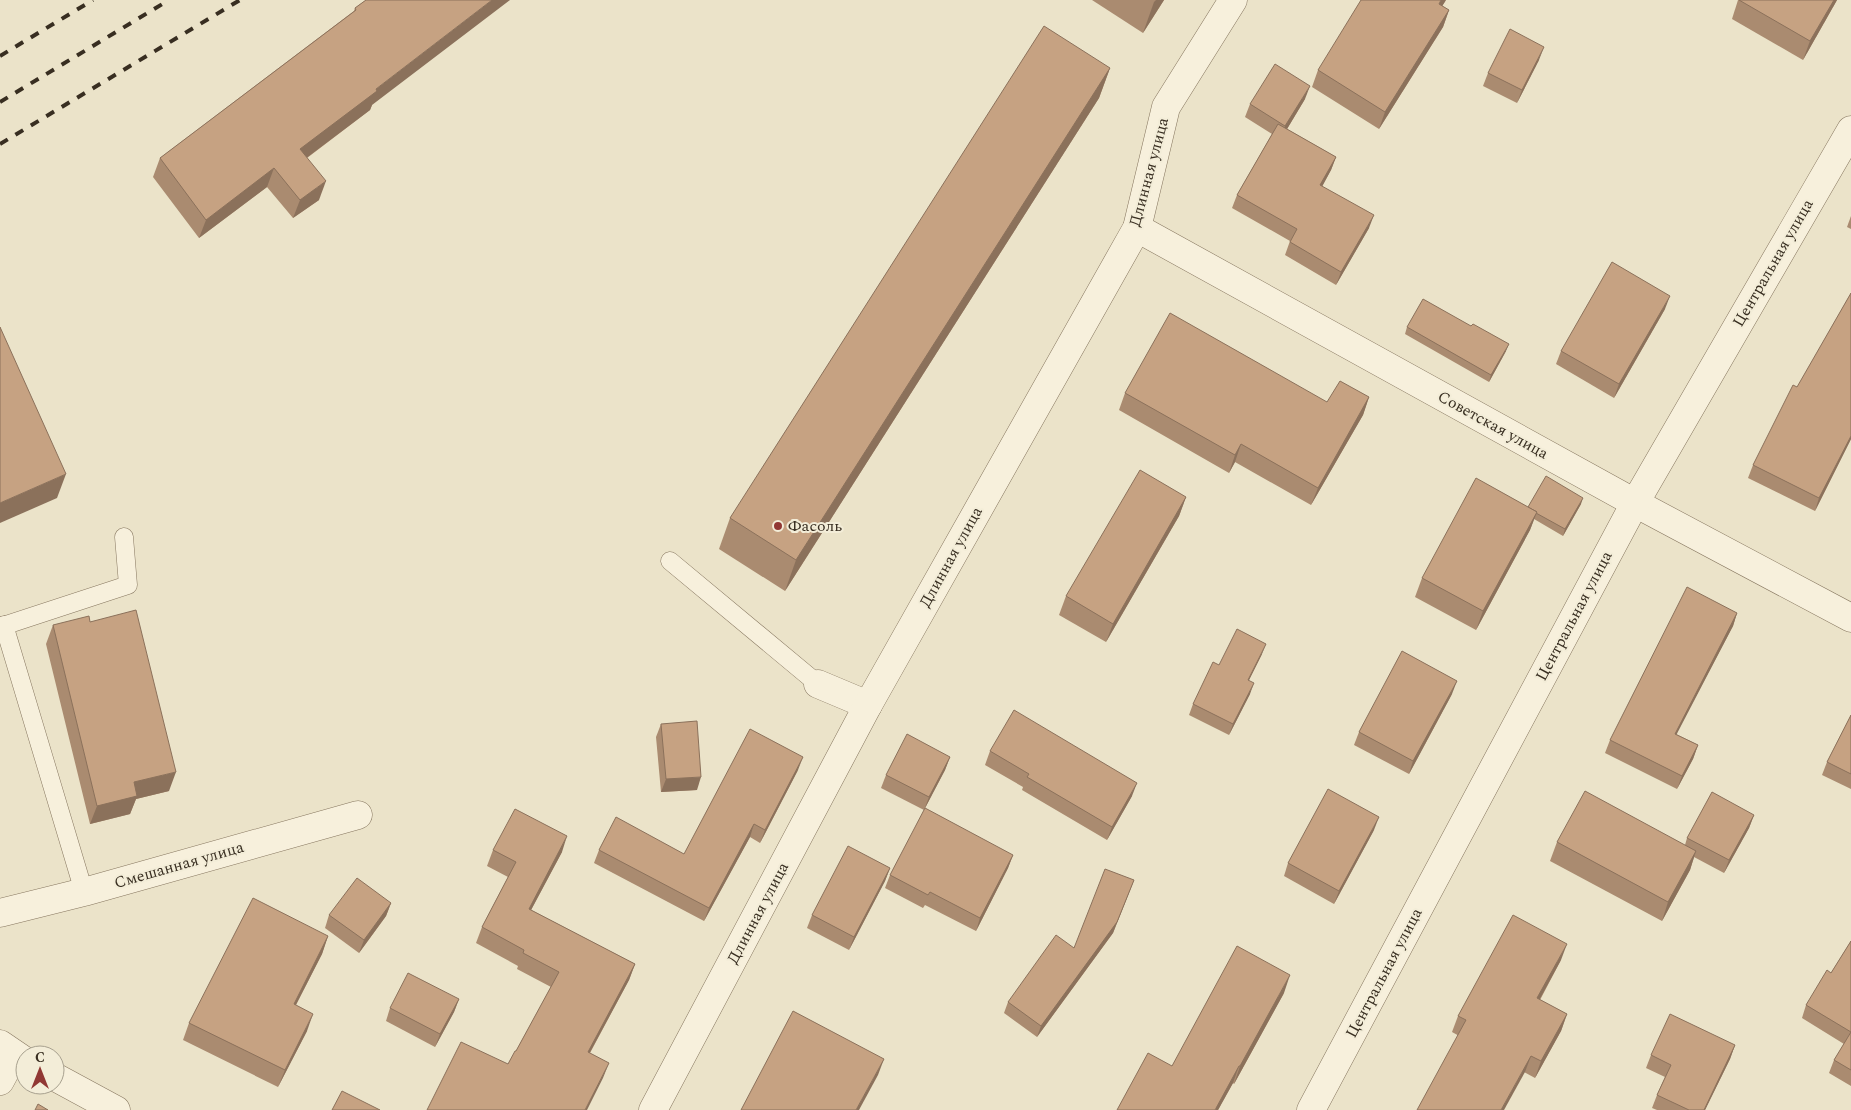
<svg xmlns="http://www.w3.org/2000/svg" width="1851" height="1110" font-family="Spectral,serif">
  <rect width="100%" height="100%" fill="#ebe3c9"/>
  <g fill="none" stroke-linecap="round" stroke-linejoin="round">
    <!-- lane casing -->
    <g stroke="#86765f" stroke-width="19">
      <g id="lane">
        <path d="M670,561L818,684"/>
        <path d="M4,625L84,892"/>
        <path d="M0,627L128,585L124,537"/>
      </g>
    </g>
    <!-- street casing -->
    <g stroke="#86765f" stroke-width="29">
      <g id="street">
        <path d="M1137,228L1635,503L1851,618"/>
        <path d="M818,684L868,705"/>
        <path d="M0,913L84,892L358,815"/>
        <path d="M0,1044L25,1061"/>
        <path d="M55,1077L116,1110"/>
        <path d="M0,1081L14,1055"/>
        <path d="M653,1110L868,705L1137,228L1166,107L1233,0"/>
        <path d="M1311,1110L1635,503L1851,130"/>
      </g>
    </g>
    <!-- lane -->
    <use href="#lane" stroke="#f7f0dc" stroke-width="18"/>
    <!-- street -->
    <use href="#street" stroke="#f7f0dc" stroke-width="28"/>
    <!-- rail -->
    <g stroke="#382e21" stroke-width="4" stroke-dasharray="9 9" stroke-linecap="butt">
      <path d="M0,56L93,0"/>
      <path d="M0,102L169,0"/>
      <path d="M0,144L240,0"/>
    </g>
  </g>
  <!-- wall -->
  <g fill="#aa8b70">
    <path d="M366,0L372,105L370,110L307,158L319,200L293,218L267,187L199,238L153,177L160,158L354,11L355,8Z"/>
    <path d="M1092,0H1164L1143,33Z"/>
    <path d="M1446,0L1442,6L1449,10L1443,27L1379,129L1312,87L1318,70Z"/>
    <path d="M1738,0H1837L1803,60L1732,19Z"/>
    <path d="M1539,60L1517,103L1483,86L1488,73Z"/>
    <path d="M1110,68L1099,98L785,591L719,549L730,518Z"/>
    <path d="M1305,99L1287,129L1336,157L1331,170L1322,186L1369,228L1336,285L1285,255L1290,241L1232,208L1237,195L1272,134L1245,117L1250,104Z"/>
    <path d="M1851,216V229L1847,227Z"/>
    <path d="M1851,293V439L1815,511L1748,478L1753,465Z"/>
    <path d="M1665,309L1614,398L1556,364L1561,351Z"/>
    <path d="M1407,327L1506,351L1489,382L1405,334Z"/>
    <path d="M1125,393L1327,402L1369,397L1363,415L1311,505L1235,462L1229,473L1119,410Z"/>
    <path d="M1186,497L1179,516L1106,642L1059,615L1066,596Z"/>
    <path d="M1581,504L1563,536L1534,519L1530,530L1476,630L1415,597L1422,578L1528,507Z"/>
    <path d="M1737,613L1733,626L1676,734L1698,745L1693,759L1677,789L1605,753L1610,740Z"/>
    <path d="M90,622L169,791L136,799L130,814L90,824L46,644L53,625Z"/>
    <path d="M1262,654L1249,680L1250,694L1229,735L1189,715L1193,704L1219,665Z"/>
    <path d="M1452,694L1409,774L1354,745L1359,732Z"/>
    <path d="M1851,715V789L1822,775L1827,762Z"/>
    <path d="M661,724L697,790L661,792L656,737Z"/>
    <path d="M990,751L1132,796L1107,840L1022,790L1023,787L985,765Z"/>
    <path d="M950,757L945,770L924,810L881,788L886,775Z"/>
    <path d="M798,770L760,843L750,837L704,921L594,863L599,850L684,854Z"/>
    <path d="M1754,815L1749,828L1724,873L1694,857L1690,870L1662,921L1550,861L1557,842L1685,845L1687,838Z"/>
    <path d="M1374,830L1334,904L1284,876L1288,863Z"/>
    <path d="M493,850L562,852L531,910L635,964L629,980L590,1053L603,1078L508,1064L516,1051L551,987L517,969L518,966L476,943L482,927L508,877L487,866Z"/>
    <path d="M1013,855L1008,868L976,931L925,905L923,908L885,888L890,875Z"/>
    <path d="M890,868L885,881L849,950L807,928L812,915Z"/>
    <path d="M1134,880L1113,933L1037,1037L1004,1013L1008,1002L1074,948Z"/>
    <path d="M391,903L386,916L359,953L325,928L329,915Z"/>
    <path d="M328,936L322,954L296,1005L307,1031L278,1087L183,1040L189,1023Z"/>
    <path d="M1851,941V1086L1829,1073L1834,1060L1844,1044L1802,1018L1806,1005L1831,973Z"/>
    <path d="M1561,960L1540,1000L1567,1014L1561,1031L1535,1078L1452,1032L1458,1016Z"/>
    <path d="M1284,993L1234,1084L1233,1083L1218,1110L1172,1066Z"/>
    <path d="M459,999L454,1012L435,1047L386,1021L390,1008Z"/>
    <path d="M1735,1045L1730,1059L1705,1110H1657L1652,1108L1657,1095L1665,1077L1646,1068L1651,1055Z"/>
  </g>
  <!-- shaded-wall -->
  <g fill="#8b715b">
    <path d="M492,0H510L372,105L370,110L293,168L300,149L376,89Z"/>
    <path d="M1156,0H1164L1143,33L1154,2Z"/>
    <path d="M1441,0H1446L1433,21L1439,4Z"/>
    <path d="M1834,0H1837L1803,60L1810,41Z"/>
    <path d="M1449,10L1443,27L1379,129L1385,112Z"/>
    <path d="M1544,47L1539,60L1517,103L1522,90Z"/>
    <path d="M1110,68L1099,98L785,591L796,560Z"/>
    <path d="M1310,86L1305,99L1281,139L1285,126Z"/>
    <path d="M1336,157L1331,170L1316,198L1320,185Z"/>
    <path d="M274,168L267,187L199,238L206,220Z"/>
    <path d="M326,181L319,200L293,218L300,200Z"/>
    <path d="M1374,215L1369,228L1336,285L1341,272Z"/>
    <path d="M1670,296L1665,309L1614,398L1619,384Z"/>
    <path d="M1509,344L1506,351L1489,382L1491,375Z"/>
    <path d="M1369,397L1363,415L1311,505L1318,488Z"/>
    <path d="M1851,436V439L1815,511L1819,498Z"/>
    <path d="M1241,444L1235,462L1229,473L1235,455Z"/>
    <path d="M66,474L57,498L0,523V503Z"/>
    <path d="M1186,497L1179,516L1106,642L1113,624Z"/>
    <path d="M1583,498L1581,504L1563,536L1565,529Z"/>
    <path d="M1537,512L1530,530L1476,630L1483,611Z"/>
    <path d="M1737,613L1733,626L1670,747L1675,734Z"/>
    <path d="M1266,644L1262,654L1244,690L1248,680Z"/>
    <path d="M1457,681L1452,694L1409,774L1413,761Z"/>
    <path d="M1254,683L1250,694L1229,735L1233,724Z"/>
    <path d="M1698,745L1693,759L1677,789L1682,776Z"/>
    <path d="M803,757L798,770L760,843L765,830Z"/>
    <path d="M950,757L945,770L924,810L929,797Z"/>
    <path d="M176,772L169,791L136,799L130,814L90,824L97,806L134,782Z"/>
    <path d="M701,777L697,790L661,792L666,779Z"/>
    <path d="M1137,783L1132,796L1107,840L1112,827Z"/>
    <path d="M1754,815L1749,828L1724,873L1729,860Z"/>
    <path d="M1379,817L1374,830L1334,904L1339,891Z"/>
    <path d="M754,824L750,837L704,921L709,908Z"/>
    <path d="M567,836L562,852L523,925L529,909Z"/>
    <path d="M1696,851L1690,870L1662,921L1668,902Z"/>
    <path d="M1013,855L1008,868L976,931L980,918Z"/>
    <path d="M890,868L885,881L849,950L854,937Z"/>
    <path d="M1134,880L1113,933L1037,1037L1041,1026Z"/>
    <path d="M391,903L386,916L359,953L364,940Z"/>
    <path d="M328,936L322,954L287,1022L294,1004Z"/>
    <path d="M1567,944L1561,960L1531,1015L1537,998Z"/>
    <path d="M635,964L629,980L582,1067L588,1052Z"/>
    <path d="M1290,975L1284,993L1234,1084L1240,1066Z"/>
    <path d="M459,999L454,1012L435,1047L440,1034Z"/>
    <path d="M313,1014L307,1031L278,1087L285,1070Z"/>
    <path d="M1567,1014L1561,1031L1535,1078L1541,1061Z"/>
    <path d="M1735,1045L1730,1059L1705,1110H1704Z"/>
    <path d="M1531,1056L1525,1072L1504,1110H1501Z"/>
    <path d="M884,1059L878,1075L859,1110H856Z"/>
    <path d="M609,1063L603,1078L587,1110H585Z"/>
    <path d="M1239,1066L1233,1083L1218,1110H1215Z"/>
  </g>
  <!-- building -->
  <g fill="#c6a282" stroke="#8b715b">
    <path d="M366,0H492L376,89L377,91L300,149L326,181L300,200L274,168L206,220L160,158L356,10L355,8Z"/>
    <path d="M1361,0H1441L1439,4L1449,10L1385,112L1318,70Z"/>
    <path d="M1739,0H1834L1810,41Z"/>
    <path d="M1044,26L1110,68L796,560L730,518Z"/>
    <path d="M1510,29L1544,47L1522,90L1488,73Z"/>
    <path d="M1275,64L1310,86L1285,126L1250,104Z"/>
    <path d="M1278,124L1336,157L1320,185L1374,215L1341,272L1290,242L1297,229L1237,195Z"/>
    <path d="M1612,262L1670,296L1619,384L1561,351Z"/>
    <path d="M1851,293V436L1819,498L1753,465L1793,385L1797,387Z"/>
    <path d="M1423,299L1471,326L1473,324L1509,344L1491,375L1407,327Z"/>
    <path d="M1170,313L1327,402L1340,381L1369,397L1318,488L1241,444L1235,455L1125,393Z"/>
    <path d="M0,327L66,474L0,503Z"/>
    <path d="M1140,470L1186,497L1113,624L1066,596Z"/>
    <path d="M1546,476L1583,498L1565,529L1536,513L1537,512L1528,507Z"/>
    <path d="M1476,478L1537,512L1483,611L1422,578Z"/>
    <path d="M1687,587L1737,613L1675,734L1698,745L1682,776L1610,740Z"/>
    <path d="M136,610L176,772L134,782L137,796L97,806L53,625L89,616L90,622Z"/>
    <path d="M1237,629L1266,644L1248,680L1254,683L1233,724L1193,704L1213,662L1219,665Z"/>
    <path d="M1402,651L1457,681L1413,761L1359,732Z"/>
    <path d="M1014,710L1137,783L1112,827L1027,777L1029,774L990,751Z"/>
    <path d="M1851,715V774L1827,762Z"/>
    <path d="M697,721L701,777L666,779L661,724Z"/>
    <path d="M750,729L803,757L765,830L754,824L709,908L599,850L616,817L684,854Z"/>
    <path d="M907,734L950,757L929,797L886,775Z"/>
    <path d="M1328,789L1379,817L1339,891L1288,863Z"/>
    <path d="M1585,791L1696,851L1668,902L1557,842Z"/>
    <path d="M1712,792L1754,815L1729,860L1687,838Z"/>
    <path d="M925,808L1013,855L980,918L930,892L928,895L890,875Z"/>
    <path d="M515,809L567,836L529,909L635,964L588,1052L609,1063L585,1110H427L461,1042L508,1064L515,1051H516L559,972L523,953L524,950L482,927L516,862L493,850Z"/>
    <path d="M848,846L890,868L854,937L812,915Z"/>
    <path d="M1105,869L1134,880L1117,922L1041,1026L1008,1002L1056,935L1074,948Z"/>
    <path d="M357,878L391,903L364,940L329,915Z"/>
    <path d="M253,898L328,936L294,1004L313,1014L285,1070L189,1023Z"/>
    <path d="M1513,915L1567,944L1537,998L1567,1014L1541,1061L1531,1056L1501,1110H1417L1466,1020L1458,1016Z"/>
    <path d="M1851,941V1070L1834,1060L1851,1032L1806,1005L1827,970L1831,973Z"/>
    <path d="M1237,946L1290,975L1240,1066H1239L1215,1110H1117L1148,1053L1172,1066Z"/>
    <path d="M408,973L459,999L440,1034L390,1008Z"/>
    <path d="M793,1011L884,1059L856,1110H741Z"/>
    <path d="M1670,1014L1735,1045L1704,1110H1689L1657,1095L1671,1065L1651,1055Z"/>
    <path d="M342,1091L380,1110H332Z"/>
    <path d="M38,1104L48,1110H35Z"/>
  </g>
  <!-- markers -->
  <circle fill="#913834" stroke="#f3edd8" stroke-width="2" cx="778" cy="526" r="5"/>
  <g text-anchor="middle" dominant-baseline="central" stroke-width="4" stroke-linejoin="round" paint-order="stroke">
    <!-- street labels -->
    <g font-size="16" fill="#382e21" stroke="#f3edd8">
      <text transform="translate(1149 172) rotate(-75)">Длинная улица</text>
      <text transform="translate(1773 263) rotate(-60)">Центральная улица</text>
      <text transform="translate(1493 425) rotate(29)">Советская улица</text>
      <text transform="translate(951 557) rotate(-61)">Длинная улица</text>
      <text transform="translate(1574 616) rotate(-62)">Центральная улица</text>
      <text transform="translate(179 865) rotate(-16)">Смешанная улица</text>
      <text transform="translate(758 913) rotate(-62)">Длинная улица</text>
      <text transform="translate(1384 973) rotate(-62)">Центральная улица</text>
    </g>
    <!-- poi labels -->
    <g font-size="16" fill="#382e21" stroke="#f3edd8" text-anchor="start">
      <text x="788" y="526">Фасоль</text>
    </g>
  </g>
  <!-- north arrow -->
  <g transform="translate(40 1070)"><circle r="24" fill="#f3edd8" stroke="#a8a18f"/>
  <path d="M0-4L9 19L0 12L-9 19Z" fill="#913834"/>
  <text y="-8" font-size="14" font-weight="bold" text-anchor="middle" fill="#382e21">С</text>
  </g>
</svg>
